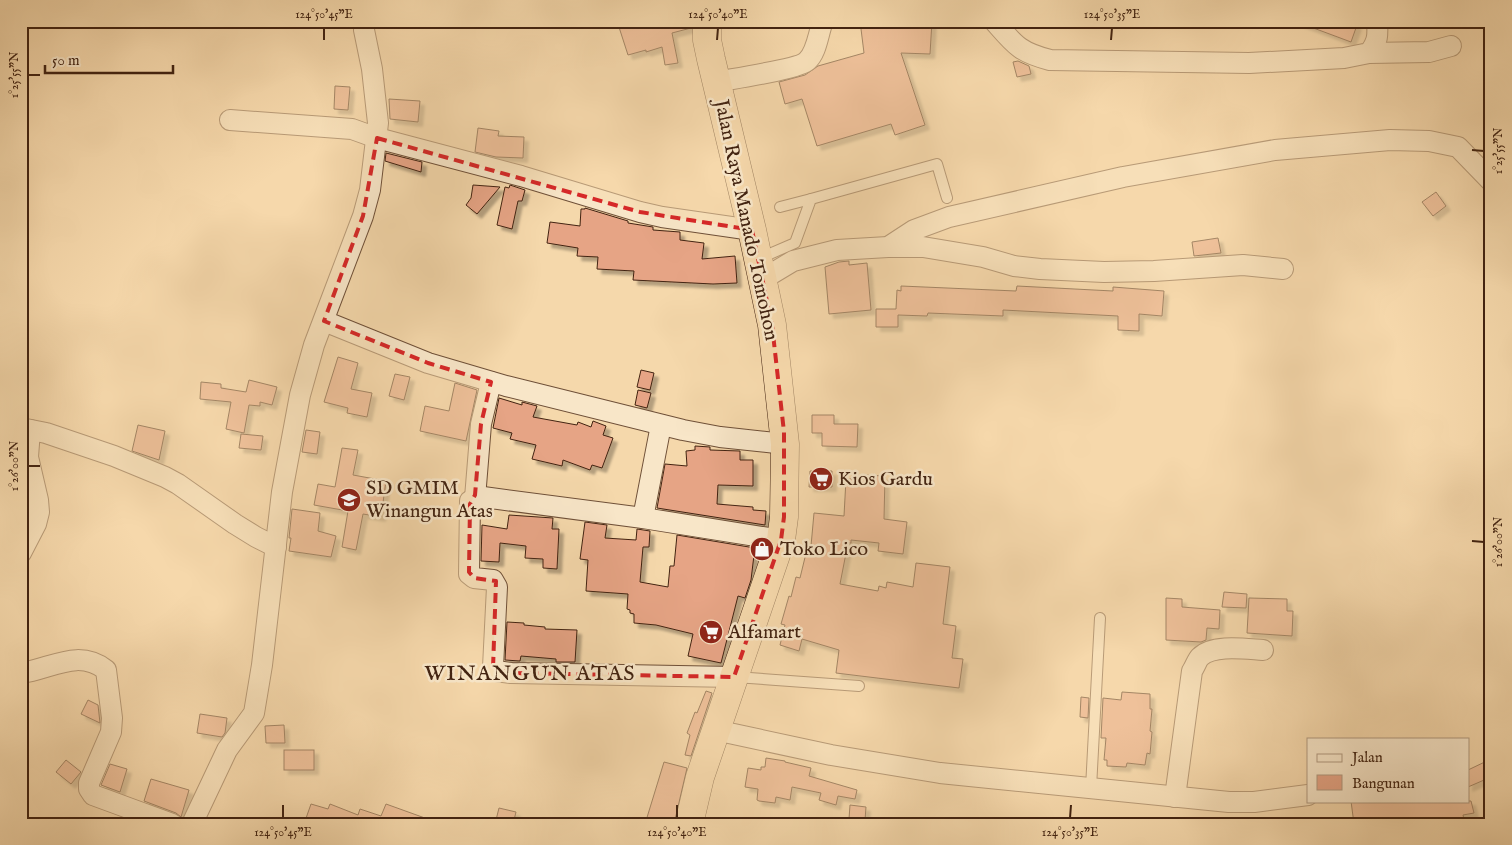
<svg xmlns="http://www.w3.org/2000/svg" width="1512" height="845" font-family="'IM FELL English',serif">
  <defs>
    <filter id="shadow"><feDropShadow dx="4.5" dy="4.5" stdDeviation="1" flood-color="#0004"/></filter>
  </defs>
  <rect width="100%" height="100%" fill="#f5d8ab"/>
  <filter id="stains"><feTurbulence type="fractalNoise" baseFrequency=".004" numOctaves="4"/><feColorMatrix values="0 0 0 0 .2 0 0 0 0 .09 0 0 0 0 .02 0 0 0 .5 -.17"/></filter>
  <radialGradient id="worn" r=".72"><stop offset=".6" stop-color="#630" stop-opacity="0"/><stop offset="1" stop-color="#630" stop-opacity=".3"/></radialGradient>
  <!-- building -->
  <g fill="#e6a485" stroke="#422311" filter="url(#shadow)">
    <path d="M617,21H691V28L672,33L678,63L665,65L662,47L646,52V50L628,55Z"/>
    <path d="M860,21H932L930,54L901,53L925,125L895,135L891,124L817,146L802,99L785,104L779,82L805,75L818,66L864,53Z"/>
    <path d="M1300,21H1346L1357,25L1351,42L1300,23Z"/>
    <path d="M1018,61L1029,66L1031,74L1017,77L1013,62Z"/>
    <path d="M335,86L350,87L348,110L334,109Z"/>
    <path d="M389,99L420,101L418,122L390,119Z"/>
    <path d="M478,128L499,131L498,136L524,137L523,158L496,157L475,152Z"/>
    <path d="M386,153L422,162L421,172L385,161Z"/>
    <path d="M473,185L500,187L477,214L466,205L471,198Z"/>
    <path d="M510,185L525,190L522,201H518L512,229L497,225L505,187L509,188Z"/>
    <path d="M1436,192L1446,206L1433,216L1422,202Z"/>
    <path d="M585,208L628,221V223L653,227V230L680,232V240L704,243L702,259L735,256L737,283L713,284L633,280L634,271L597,269L598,257L577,256L578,248L547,243L550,222L580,226L581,209H585Z"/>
    <path d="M1218,238L1221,253L1194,256L1192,242Z"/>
    <path d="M849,261V265L867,263L871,310L829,314L825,267L839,262Z"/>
    <path d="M901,286L1016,291L1017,286L1113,291V287L1164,291L1162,316L1139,314V331L1118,330V316L1003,310V316L928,313L927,316L898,315V327H876V309H896L897,290L901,291Z"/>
    <path d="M338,357L358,363L351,389L372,393L367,417L347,413L348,408L324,402Z"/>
    <path d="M641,370L654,373L650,390L637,387Z"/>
    <path d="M395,374L410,377L404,400L389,396Z"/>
    <path d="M249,380L277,387L272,405L260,402V406L249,405L244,433L226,429L231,402L200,399L201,382L221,384V388L246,392Z"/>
    <path d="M455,383L477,390L466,441L420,431L425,406L449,411Z"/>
    <path d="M638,390L651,393L647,408L635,405Z"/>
    <path d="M499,398L522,405V402L537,406L533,417L577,425L578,422L591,427L593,421L606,426L603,435L613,438L602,468L592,465L590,470L563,460L562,466L532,459L536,445L510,439L512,433L493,428Z"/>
    <path d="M812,415H834V424H858L857,447L822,446V433H812Z"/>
    <path d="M138,425L165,431L159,460L132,451Z"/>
    <path d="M306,430L320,432L317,454L302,452Z"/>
    <path d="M241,434L263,436L261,450L239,448Z"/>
    <path d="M695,446L710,447V450L740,451V460H753V486L718,485L717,504L753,507V510L766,511L765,525L657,508L665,464L687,466L686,451L695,450Z"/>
    <path d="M342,448L358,450L353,475L386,481L381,517L363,514L356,550L342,547L348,511L314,505L318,484L335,487Z"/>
    <path d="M810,471H832V487H809Z"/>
    <path d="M863,475L885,476L884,519L907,522L903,554L878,551L879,543L851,540V543H848L840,584L878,591L879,586L886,588L887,582L913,587L916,563L950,567L943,624L956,626L952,658L963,659L959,688L836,673L839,650L802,639L799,651L780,645L785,625L781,624L789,596L791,597L796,577L800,578L808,545L811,546L814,513L844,516L846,479H863Z"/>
    <path d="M292,509L320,513L318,531L336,536L331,557L289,551L291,538H289Z"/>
    <path d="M509,515L553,518L552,529H559L557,569L543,568V559L525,558L526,546L500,543L499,562L481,561L482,525L507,529Z"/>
    <path d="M585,522L607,525L605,538L636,540L637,529L650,531L649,547H643L640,582L668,587L670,566H674L677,535L761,549L759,555H754L751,580L745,598L738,596L721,663L688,656L693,634L656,625L634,623V614L630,613V610L627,609L628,594L586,591L588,560L580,559Z"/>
    <path d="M1224,592L1247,594L1246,608L1222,607Z"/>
    <path d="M1166,598L1182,599V607L1220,610L1219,629L1207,628L1206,640L1201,642L1166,640Z"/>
    <path d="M1249,598L1287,599V611H1293L1292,636L1247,633Z"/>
    <path d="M507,622L524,623V625L545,627V629L577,630L575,662H556V659L521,656L520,661L505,660Z"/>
    <path d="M706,691L712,693L691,756L685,755L690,735L687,733L695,712L697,713Z"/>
    <path d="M1122,692L1150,694V709H1152L1150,731L1152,732L1150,754L1147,753L1145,765L1127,763L1126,767L1107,766V760H1104L1106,738H1101L1103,698L1121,700Z"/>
    <path d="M1081,697L1089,698L1088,718L1080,717Z"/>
    <path d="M88,700L98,705L100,723L81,714Z"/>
    <path d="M200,714L227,718L225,733L222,737L197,733Z"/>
    <path d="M284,725L285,743H266L265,726Z"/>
    <rect x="284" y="750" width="30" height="20"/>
    <path d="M766,758L785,761V762L811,768L809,776L857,790L855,799L838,796L836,805L819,800L821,793L792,787L790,800L776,797L775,803L759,801L757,800L758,789L745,787L748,768L761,770V767H765Z"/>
    <path d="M1491,759V777L1468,787V770Z"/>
    <path d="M66,760L81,772L71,784L56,772Z"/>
    <path d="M664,762L687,768L674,824H645Z"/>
    <path d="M110,764L127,769L120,792L101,785Z"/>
    <path d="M151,779L189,790L181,817L176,813L144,801Z"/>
    <path d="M1351,801H1471L1474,813L1463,815L1465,824H1354Z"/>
    <path d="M311,804L328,809L330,804L358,815L360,809L381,816L386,804L436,822V824H304Z"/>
    <path d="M850,805L866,807L865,820L849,819Z"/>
    <path d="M499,808L516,812L513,824H495Z"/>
  </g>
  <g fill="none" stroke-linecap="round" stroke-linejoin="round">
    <!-- lane casing -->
    <g stroke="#6f5038" stroke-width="12">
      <g id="lane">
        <path d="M780,207L811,199"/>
        <path d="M758,259L795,243L811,199L937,164L947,198"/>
        <path d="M735,677L859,686"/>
        <path d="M1091,788L1100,618"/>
      </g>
    </g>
    <!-- street casing -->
    <g stroke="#6f5038" stroke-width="22">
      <g id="street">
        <path d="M994,21C1015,45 1019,52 1050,60L1249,63L1344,58L1369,53C1378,42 1378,35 1377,21"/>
        <path d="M1369,53L1429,52L1451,46"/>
        <path d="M716,82C731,79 799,69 807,61C817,52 818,34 823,21"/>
        <path d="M230,120L352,129L377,138L521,176L640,212L662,217L752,230"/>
        <path d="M888,247H923L983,257L1014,266L1040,269L1104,272L1154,271L1243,265L1283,269"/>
        <path d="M763,279L793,261L837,250L888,247L914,230L949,217L1123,177L1275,150L1390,140L1429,141L1458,147L1491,181"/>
        <path d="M324,321L428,363L506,386L683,430L720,437L785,444"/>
        <path d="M21,428L46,433L114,456L165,477L178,484L235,524L256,537L276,547"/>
        <path d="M475,498L481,424L491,382"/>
        <path d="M643,518L661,425"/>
        <path d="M21,553L36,524L39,512L38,500L28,457L30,430"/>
        <path d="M21,673C51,669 78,648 106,670L112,718L111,732L89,783V789L93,795L172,824"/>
        <path d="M734,677L511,673L496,671L493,667L497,587L493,580L474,578L469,574L470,501L475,498L483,497L643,518L781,540"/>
        <path d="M715,730L831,755L940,773L1229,802H1254L1308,795"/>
        <path d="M1175,797L1192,671C1195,667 1197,660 1200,657C1213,644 1246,649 1263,650"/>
        <path d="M192,824L227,750L254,713L262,665L282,492L300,395L314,345L363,216L370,190L378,123L372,69L364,30"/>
      </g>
    </g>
    <!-- highway casing -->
    <g stroke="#422311" stroke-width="29">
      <path id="highway" d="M689,824L700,777L781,540L784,517L785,444L772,325L752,230L711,59L707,40V21"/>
    </g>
    <!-- lane -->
    <use href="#lane" stroke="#f8e6c8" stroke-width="10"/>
    <!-- street -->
    <use href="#street" stroke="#f8e6c8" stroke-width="20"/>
    <!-- highway -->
    <use href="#highway" stroke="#f5d8ab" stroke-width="28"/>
  </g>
  <!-- marked area -->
  <path d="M0 0H1512V845H0ZM377,138L640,212L752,230L772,325L784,432V517L781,540L734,677L511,673L493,669L496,581L474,578L469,572L470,504L475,495L481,424L491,382L428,363L324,321L363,216Z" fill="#f5d8ab" fill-opacity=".55" fill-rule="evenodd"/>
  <path fill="none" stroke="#d62828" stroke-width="4" stroke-dasharray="10 6" stroke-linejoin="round" d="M377,138L640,212L752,230L772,325L784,432V517L781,540L734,677L511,673L493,669L496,581L474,578L469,572L470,504L475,495L481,424L491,382L428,363L324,321L363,216Z"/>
  <!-- ticks -->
  <path fill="none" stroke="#422311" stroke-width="2" d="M324,40V28M717,40L718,28M1111,40L1112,28M28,75H40M1472,150L1484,151M28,466H40M1472,541L1484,542M283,818V805M677,818V805M1070,818L1071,805"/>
  <!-- icons -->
  <defs>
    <g id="supermarket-disc" transform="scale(1.25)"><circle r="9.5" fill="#8f2418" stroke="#f8e6c8"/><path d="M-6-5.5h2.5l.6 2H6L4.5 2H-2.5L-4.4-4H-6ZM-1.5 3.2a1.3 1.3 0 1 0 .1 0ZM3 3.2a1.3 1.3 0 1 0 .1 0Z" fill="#fff"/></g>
    <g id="school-disc" transform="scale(1.25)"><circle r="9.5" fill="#8f2418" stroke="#f8e6c8"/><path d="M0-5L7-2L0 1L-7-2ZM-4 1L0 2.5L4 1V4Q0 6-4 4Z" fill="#fff"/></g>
    <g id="shop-disc" transform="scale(1.25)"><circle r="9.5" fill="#8f2418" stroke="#f8e6c8"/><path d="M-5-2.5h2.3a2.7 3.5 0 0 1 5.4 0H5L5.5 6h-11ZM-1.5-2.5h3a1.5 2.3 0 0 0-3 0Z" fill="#fff"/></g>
  </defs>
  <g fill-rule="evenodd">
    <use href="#supermarket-disc" x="821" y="479"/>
    <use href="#school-disc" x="349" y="500"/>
    <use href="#shop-disc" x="762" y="549"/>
    <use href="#supermarket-disc" x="711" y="632"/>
  </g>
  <g text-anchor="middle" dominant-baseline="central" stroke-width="5" stroke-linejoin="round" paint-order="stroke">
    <!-- street labels -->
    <g font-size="20" fill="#422311" stroke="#f8e6c8">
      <text transform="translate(746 220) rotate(78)">Jalan Raya Manado Tomohon</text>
    </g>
    <!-- poi labels -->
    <g font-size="20" fill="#422311" stroke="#f8e6c8" text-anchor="start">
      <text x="838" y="479">Kios Gardu</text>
      <text x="366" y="488">SD GMIM<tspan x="366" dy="23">Winangun Atas</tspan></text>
      <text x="780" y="549">Toko Lico</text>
      <text x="728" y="632">Alfamart</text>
    </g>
    <!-- quarter labels -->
    <g font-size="22" letter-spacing="1" fill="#422311" stroke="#f8e6c8">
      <text x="530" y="674">WINANGUN ATAS</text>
    </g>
  </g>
  <!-- margin -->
  <rect width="1512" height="845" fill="none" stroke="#f5d8ab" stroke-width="55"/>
  <!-- legend -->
  <rect x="1307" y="738" width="162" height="65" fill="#f8e6c8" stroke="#af987f"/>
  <rect x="1317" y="754" width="25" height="8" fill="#f8e6c8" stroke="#af987f"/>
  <text x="1352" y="762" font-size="15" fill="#422311">Jalan</text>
  <rect x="1317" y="775" width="25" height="15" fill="#e6a485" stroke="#af987f"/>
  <text x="1352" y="788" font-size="15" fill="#422311">Bangunan</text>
  <!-- scale -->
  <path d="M45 65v8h128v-8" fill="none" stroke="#422311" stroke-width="2.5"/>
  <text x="52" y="65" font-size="15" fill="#422311" stroke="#f8e6c8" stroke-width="4" paint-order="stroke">50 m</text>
  <rect x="28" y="28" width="1456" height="790" fill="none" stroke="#422311" stroke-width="2"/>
  <g font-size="12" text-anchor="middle" fill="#422311">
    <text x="324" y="18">124°50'45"E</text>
    <text x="718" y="18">124°50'40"E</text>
    <text x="1112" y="18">124°50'35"E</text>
    <text transform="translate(14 75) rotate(-90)" y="4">1°25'55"N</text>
    <text transform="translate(1498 151) rotate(-90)" y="4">1°25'55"N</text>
    <text transform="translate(14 466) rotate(-90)" y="4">1°26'00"N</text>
    <text transform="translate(1498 542) rotate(-90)" y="4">1°26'00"N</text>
    <text x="283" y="836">124°50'45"E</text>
    <text x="677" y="836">124°50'40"E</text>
    <text x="1070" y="836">124°50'35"E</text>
  </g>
  <rect width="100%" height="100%" filter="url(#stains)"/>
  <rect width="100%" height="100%" fill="url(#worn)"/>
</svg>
